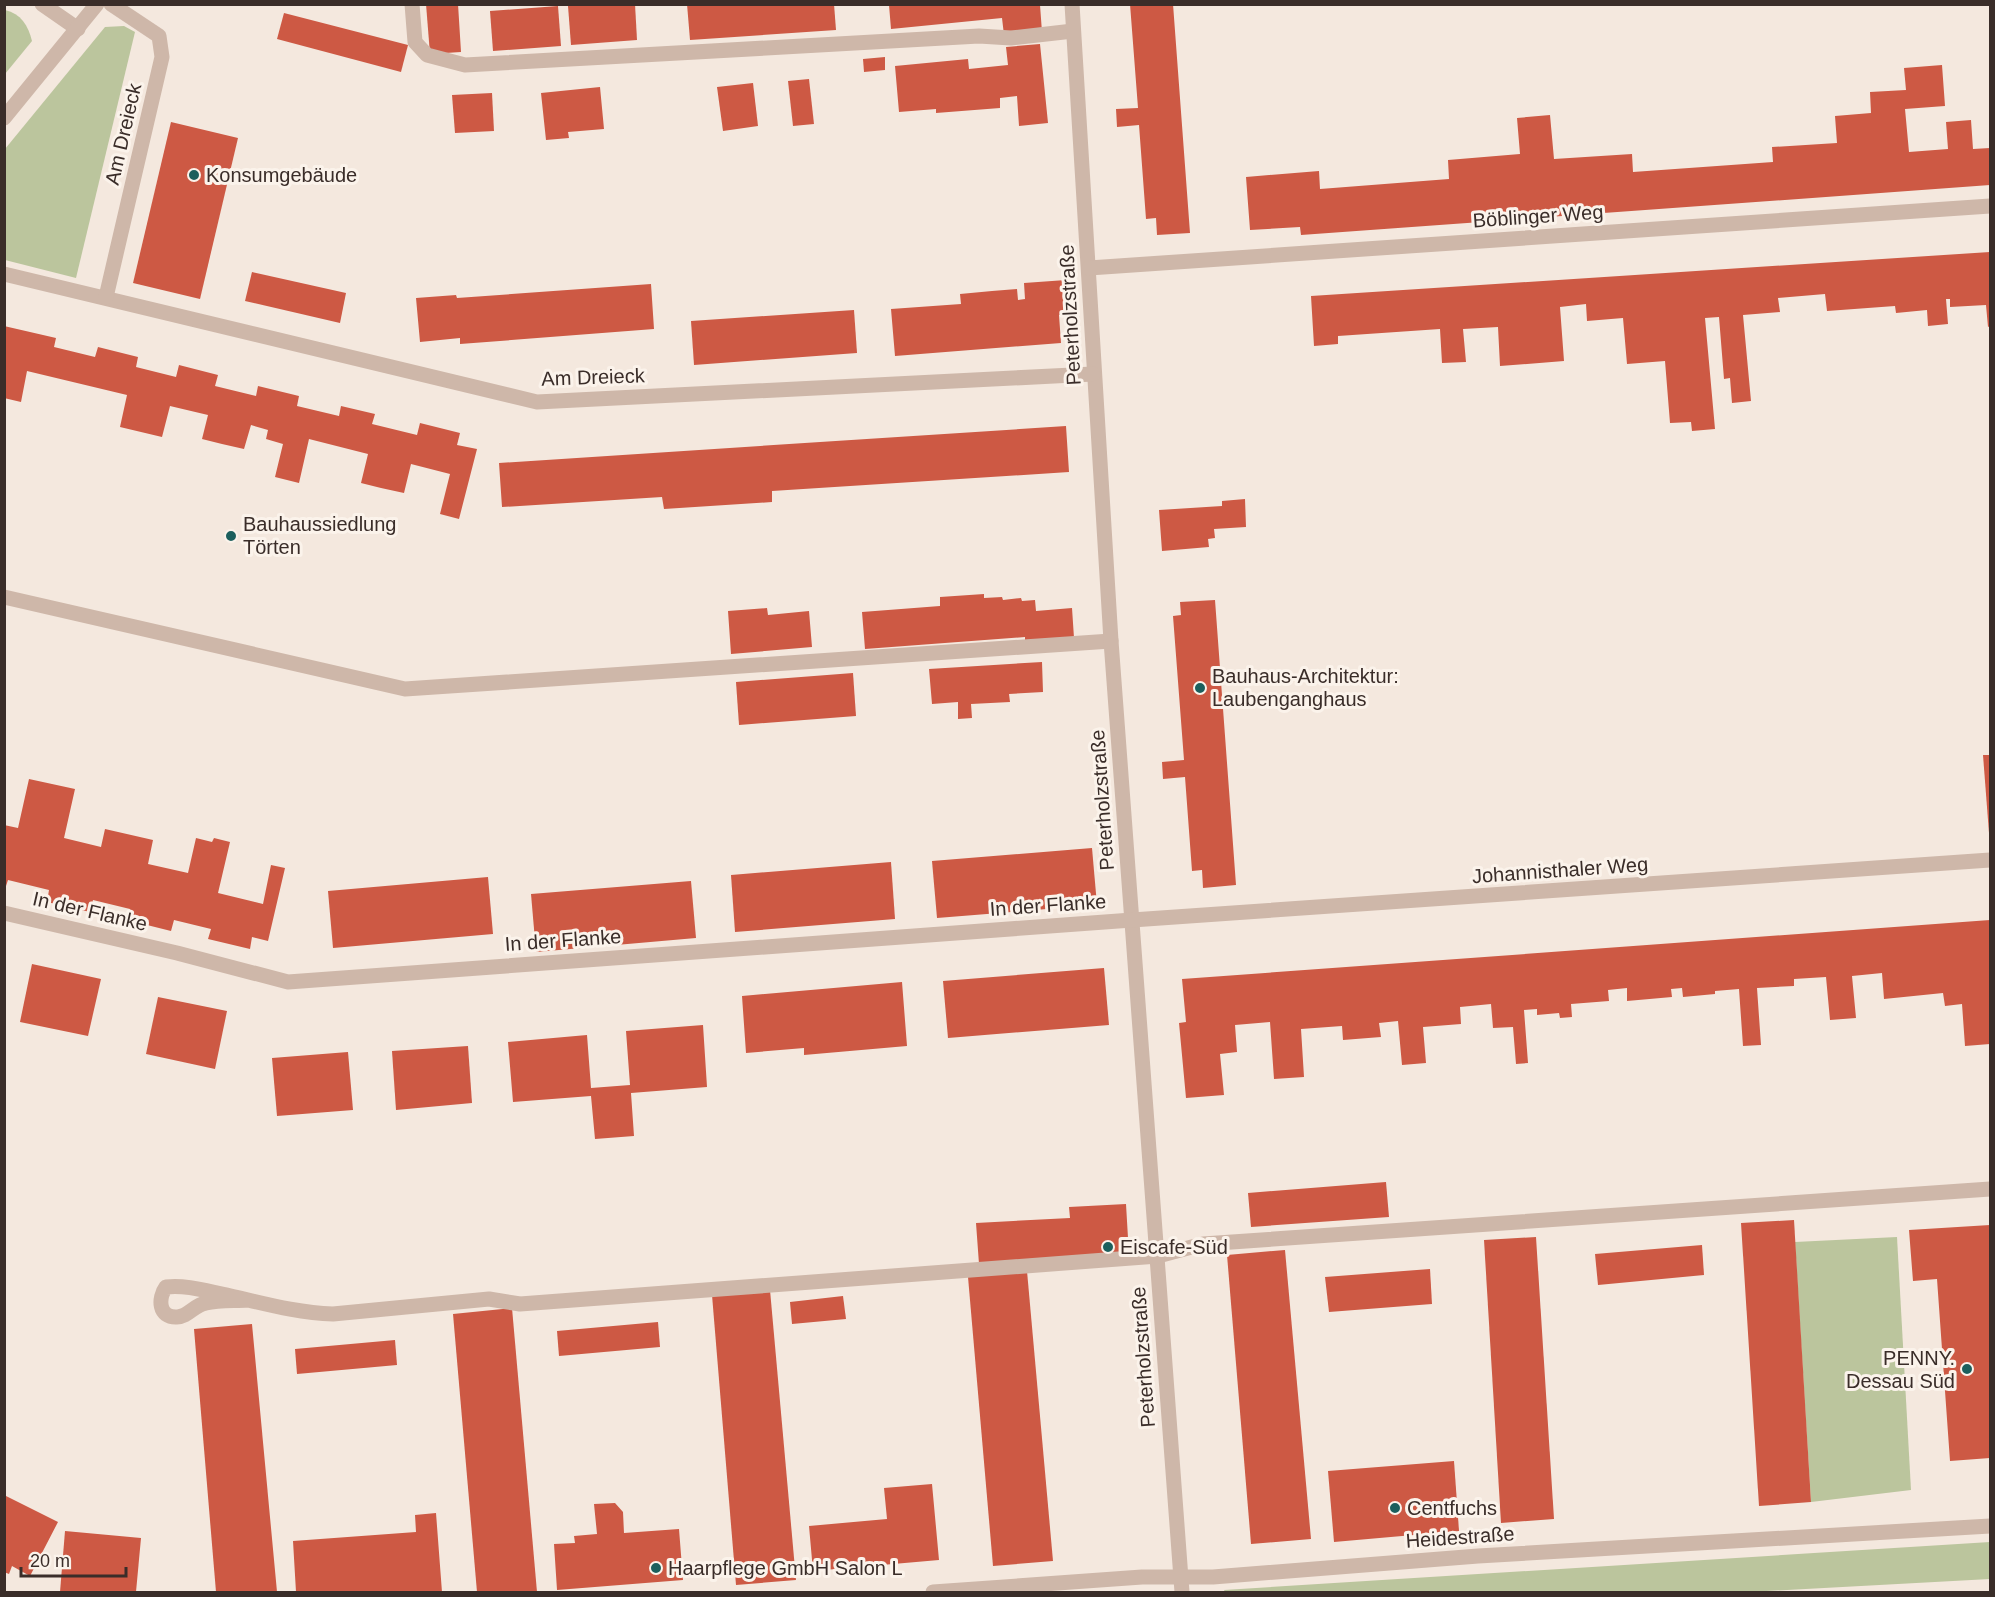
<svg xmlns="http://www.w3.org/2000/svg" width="1995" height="1597" font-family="Arial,sans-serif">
  <rect width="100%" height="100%" fill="#f4e8de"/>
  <!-- green -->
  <g fill="#bbc59d">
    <path d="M5,10C21,14 28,25 32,41L5,74Z"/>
    <path d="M124,26L135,32L76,278L5,260V149L105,27Z"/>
    <path d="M1897,1237L1911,1490L1811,1502L1795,1242Z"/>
    <path d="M1990,1542V1579L1748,1592H1225L1224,1590Z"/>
  </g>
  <!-- building -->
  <g fill="#cd5944">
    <path d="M426,4H458L461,52L430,54Z"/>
    <path d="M591,4H635L637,40L571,45L568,6Z"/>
    <path d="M687,4H834L836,30L690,40Z"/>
    <path d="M1130,4H1173L1190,233L1157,235L1156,218L1146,219L1139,125L1117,127L1116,109L1138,108Z"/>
    <path d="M889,5H1040L1042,32L1004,35L1002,18L891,29Z"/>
    <path d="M558,6L561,46L493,51L490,11Z"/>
    <path d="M284,13L408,45L401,72L277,39Z"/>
    <path d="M1040,44L1048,123L1019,126L1017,96L1000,98V108L936,113V109L899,112L895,66L968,59L969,69L1008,65L1006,47Z"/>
    <path d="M885,57V70L864,72L863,59Z"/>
    <path d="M1942,65L1945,106L1905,109L1909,152L1948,149L1946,122L1971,120L1973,149L1990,148V185L1301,235L1300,227L1250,230L1246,177L1319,171L1320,189L1449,179L1448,160L1520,154L1517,118L1550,115L1554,159L1632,154L1633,172L1773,162L1772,147L1837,143L1835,116L1871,113L1870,92L1906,90L1904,68Z"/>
    <path d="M809,79L814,124L793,126L788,81Z"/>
    <path d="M753,83L758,126L723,131L717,87Z"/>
    <path d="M600,87L604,129L568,132L569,138L546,140L541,93Z"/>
    <path d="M492,93L494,131L455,133L452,95Z"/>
    <path d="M171,122L238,138L200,299L133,283Z"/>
    <path d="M1990,252V326L1988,327L1986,305L1950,307V299H1946L1948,324L1928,326L1927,310L1896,313L1895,306L1827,311L1825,294L1778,298L1780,312L1743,315L1751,401L1732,403L1730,378L1724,379L1719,317L1705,318L1715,429L1692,431L1691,422L1670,423L1665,361L1627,364L1623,318L1587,321L1586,304L1560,307L1564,361L1500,366L1498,327L1463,329L1466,362L1442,363L1440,329L1338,336V344L1314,346L1311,296Z"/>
    <path d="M252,272L346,293L340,323L245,301Z"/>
    <path d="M1066,280L1069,315H1059L1061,343L895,356L891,309L961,304L960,294L992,291L1017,289L1018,300L1025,299L1024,283Z"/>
    <path d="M651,284L654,329L460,344V338L420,342L416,298L456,295L457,298Z"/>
    <path d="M854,310L857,353L694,365L691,321Z"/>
    <path d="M4,326L56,338L54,347L95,357L98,347L138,357L136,367L176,377L179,365L218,375L215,386L256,396L258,386L299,396L297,406L339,416L341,406L375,414L372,424L417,435L420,423L460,433L457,445L477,449L459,519L440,514L450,474L411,464L404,493L381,488L361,483L368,454L309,439L299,483L275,477L283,444L266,439L268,430L251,425L244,449L222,444L202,439L208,415L170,406L162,437L120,427L127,395L27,371L21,402L4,398Z"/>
    <path d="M1066,426L1069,472L772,491V502L664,509L662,497L502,507L499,463Z"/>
    <path d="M1245,499L1246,527L1214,529L1215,538L1208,539L1209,547L1162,551L1159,510L1222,506V501Z"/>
    <path d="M984,594V598L1002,597L1003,600L1021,598L1022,601L1035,600L1036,611L1072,608L1074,638L1025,641V637L865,649L862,612L940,606V597Z"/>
    <path d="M1215,600L1236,885L1203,888L1202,870L1192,871L1185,777L1163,779L1162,762L1184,760L1173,616L1181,615L1180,602Z"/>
    <path d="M767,608L768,615L809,611L812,647L731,654L728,611Z"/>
    <path d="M1042,662L1043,692L1009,694L1010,702L971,704L972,718L958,719V702L932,704L929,669Z"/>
    <path d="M853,673L856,716L739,725L736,682Z"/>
    <path d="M1983,755H1990V833H1989Z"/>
    <path d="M29,779L75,789L64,838L101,847L105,829L153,840L148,864L188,873L196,838L212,842L214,838L230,842L218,893L263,904L271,865L285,868L268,941L252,937L250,949L208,939L211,929L174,920L171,931L127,920L130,909L93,900L90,912L47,902L49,890L8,880L4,892V825L18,828Z"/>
    <path d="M1092,848L1097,905L937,918L932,861Z"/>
    <path d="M891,862L895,919L735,932L731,875Z"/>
    <path d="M488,877L493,934L333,948L328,891Z"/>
    <path d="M691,881L696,938L536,952L531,894Z"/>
    <path d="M1990,920V1044L1965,1046L1962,1004L1945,1006L1943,993L1884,999L1882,973L1852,976L1856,1018L1830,1020L1826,977L1794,979V986L1757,988L1761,1045L1743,1046L1739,989L1715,991V994L1683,997L1682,988L1671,989L1672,997L1627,1001V988L1608,990L1609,1001L1571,1004L1572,1017L1560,1018L1559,1013L1537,1015V1009L1524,1010L1528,1063L1516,1064L1513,1027L1493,1028L1491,1004L1460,1007L1461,1024L1423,1027L1426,1063L1402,1065L1398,1021L1379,1023L1381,1037L1343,1040L1342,1026L1301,1029L1304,1077L1274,1079L1270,1022L1235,1025L1237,1052L1220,1054L1224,1095L1186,1098L1179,1023L1186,1022L1182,979Z"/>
    <path d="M32,964L101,979L88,1036L20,1022Z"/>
    <path d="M1104,968L1109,1025L948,1038L943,981Z"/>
    <path d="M902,982L907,1046L804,1055V1048L746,1053L742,996Z"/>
    <path d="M158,997L227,1011L215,1069L146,1054Z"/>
    <path d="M703,1025L707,1087L631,1093L634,1136L595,1139L591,1096L513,1102L508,1042L587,1035L591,1088L630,1085L626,1031Z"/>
    <path d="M468,1046L472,1103L396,1110L392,1051Z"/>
    <path d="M348,1052L353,1110L277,1116L272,1058Z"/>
    <path d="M1386,1182L1389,1217L1251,1227L1248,1193Z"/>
    <path d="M1126,1204L1129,1255L979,1264L976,1223L1070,1218L1069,1207Z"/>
    <path d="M1794,1220L1811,1502L1759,1506L1741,1223Z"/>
    <path d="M1990,1225V1458L1950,1461L1937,1279L1913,1281L1909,1230Z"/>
    <path d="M1536,1237L1554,1519L1501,1523L1484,1240Z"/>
    <path d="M1702,1245L1704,1275L1598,1285L1595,1254Z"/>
    <path d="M1285,1250L1311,1539L1251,1544L1227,1255Z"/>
    <path d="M1430,1269L1432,1304L1329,1312L1325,1277Z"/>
    <path d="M1027,1271L1053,1561L993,1566L968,1277Z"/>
    <path d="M770,1290L796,1580L736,1585L712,1295Z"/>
    <path d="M843,1296L846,1319L792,1324L790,1302Z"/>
    <path d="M512,1308L537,1592H477L453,1314Z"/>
    <path d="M658,1322L660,1347L559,1356L557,1331Z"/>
    <path d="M252,1324L277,1592H216L194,1329Z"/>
    <path d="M395,1340L397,1365L297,1374L295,1349Z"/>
    <path d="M1454,1461L1459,1531L1334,1542L1328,1471Z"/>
    <path d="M932,1484L939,1560L813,1571L809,1526L887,1519L884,1488Z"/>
    <path d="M4,1495L58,1522L30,1576L12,1566L9,1574L4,1572Z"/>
    <path d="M615,1503L623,1512L624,1533L679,1529L683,1580L557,1590L554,1544L575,1543L574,1536L597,1534L594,1504Z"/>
    <path d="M436,1513L442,1592H296L293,1541L416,1532L415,1515Z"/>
    <path d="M65,1531L141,1538L136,1592H60Z"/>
  </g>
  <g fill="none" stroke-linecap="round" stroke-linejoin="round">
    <!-- service -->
    <g stroke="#ceb7a9" stroke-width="15">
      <path d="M412,4L415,42L427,55L465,65L979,36L1011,38L1073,31"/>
      <path d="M4,597L405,689L1111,641"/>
      <path d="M248,1300C234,1301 219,1300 206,1303C194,1305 188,1317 177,1317C158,1318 158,1298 166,1287C185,1285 203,1290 222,1294C259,1302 295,1313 333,1314L489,1299L520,1304L1158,1256L1203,1244L1990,1189"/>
    </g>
    <!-- minor -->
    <g stroke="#ceb7a9" stroke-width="15">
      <path d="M42,4L78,29"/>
      <path d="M1072,4L1111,641L1182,1592"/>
      <path d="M4,118L97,4"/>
      <path d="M1089,268L1990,206"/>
      <path d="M4,274L537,402L1093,374"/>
      <path d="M106,297L162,57L159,36L111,4"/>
      <path d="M4,913L177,953L288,982L1132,920L1990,860"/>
      <path d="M933,1592L1142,1577H1213L1478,1556L1990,1526"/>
    </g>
  </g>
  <!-- markers -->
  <g fill="#1c5f5d" stroke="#fbf3eb" stroke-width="2">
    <circle cx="194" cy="175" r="6"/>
    <circle cx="231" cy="536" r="6"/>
    <circle cx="1200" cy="688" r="6"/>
    <circle cx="1108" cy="1247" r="6"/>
    <circle cx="1967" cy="1369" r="6"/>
    <circle cx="1395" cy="1508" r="6"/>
    <circle cx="656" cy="1568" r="6"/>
  </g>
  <g text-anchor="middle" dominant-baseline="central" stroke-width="6" stroke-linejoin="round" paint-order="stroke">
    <!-- street labels -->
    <g font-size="20" fill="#3a2d29" stroke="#fbf3eb">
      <text transform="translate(123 134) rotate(-77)">Am Dreieck</text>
      <text transform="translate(1538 216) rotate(-4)">Böblinger Weg</text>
      <text transform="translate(1070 315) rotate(-93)">Peterholzstraße</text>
      <text transform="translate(593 377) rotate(-2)">Am Dreieck</text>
      <text transform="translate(1102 800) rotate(-94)">Peterholzstraße</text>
      <text transform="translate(1560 870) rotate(-4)">Johannisthaler Weg</text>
      <text transform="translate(1048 905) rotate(-4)">In der Flanke</text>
      <text transform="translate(90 911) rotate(13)">In der Flanke</text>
      <text transform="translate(563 940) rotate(-4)">In der Flanke</text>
      <text transform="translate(1143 1357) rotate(-94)">Peterholzstraße</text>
      <text transform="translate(1460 1537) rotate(-4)">Heidestraße</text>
    </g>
    <!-- poi labels -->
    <g font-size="20" fill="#3a2d29" stroke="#fbf3eb" text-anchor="start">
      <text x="206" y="175">Konsumgebäude</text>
      <text x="243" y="524">Bauhaussiedlung<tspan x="243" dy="23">Törten</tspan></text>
      <text x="1212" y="676">Bauhaus-Architektur:<tspan x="1212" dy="23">Laubenganghaus</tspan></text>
      <text x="1120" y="1247">Eiscafe-Süd</text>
      <text x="1955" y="1358" text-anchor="end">PENNY.<tspan x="1955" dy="23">Dessau Süd</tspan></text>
      <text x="1407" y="1508">Centfuchs</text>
      <text x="668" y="1568">Haarpflege GmbH Salon L</text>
    </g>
  </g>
  <!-- border -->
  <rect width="1995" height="1597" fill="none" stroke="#3a2d29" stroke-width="12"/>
  <!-- scale -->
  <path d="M21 1567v9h105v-9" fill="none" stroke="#3a2d29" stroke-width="3"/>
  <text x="30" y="1567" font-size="18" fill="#3a2d29" stroke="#fbf3eb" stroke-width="4.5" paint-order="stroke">20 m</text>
</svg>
